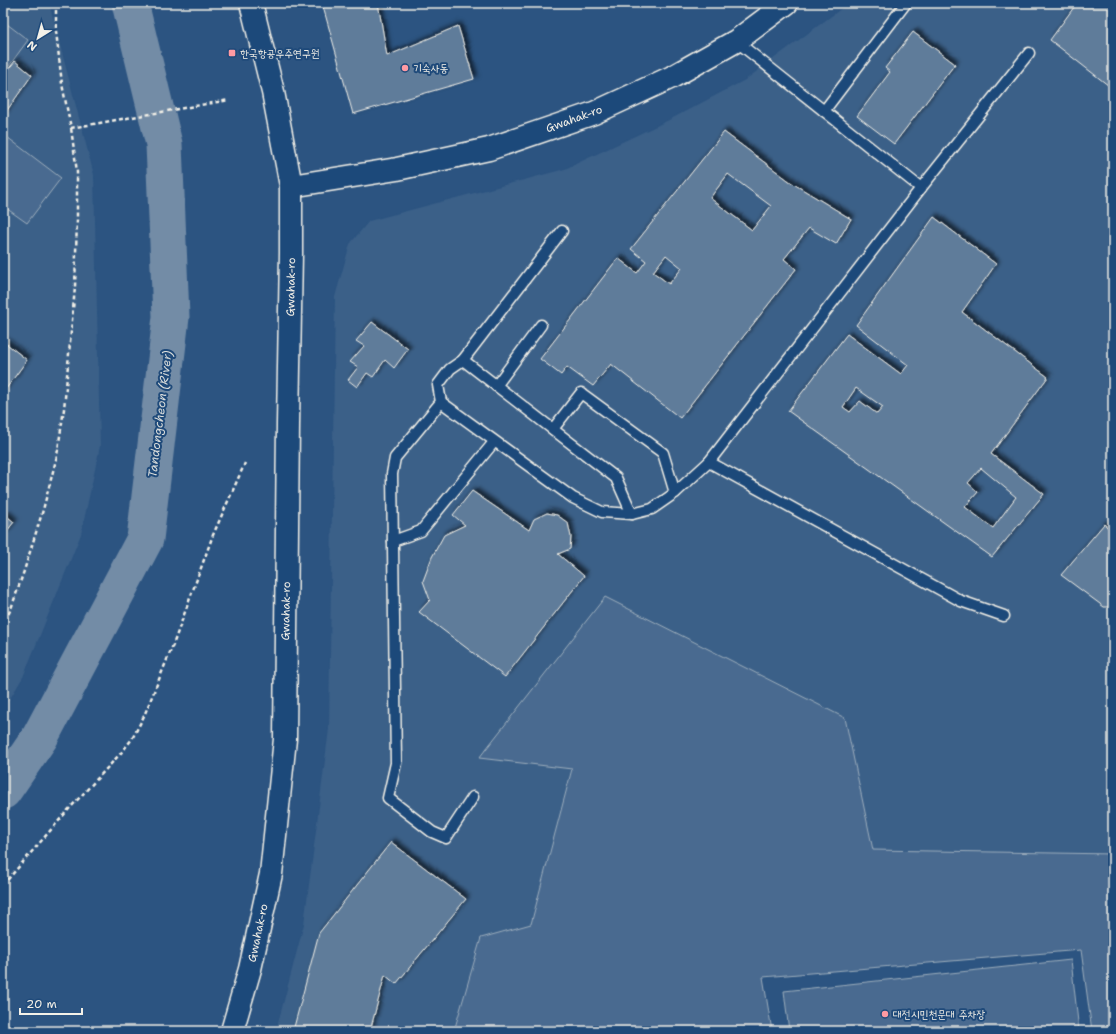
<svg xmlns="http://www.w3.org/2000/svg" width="1116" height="1034" font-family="'Shantell Sans','Poor Story',sans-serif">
  <defs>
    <filter id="shadow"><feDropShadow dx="3.5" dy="-3.5" stdDeviation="2" flood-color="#0009"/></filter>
  </defs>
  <rect width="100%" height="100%" fill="#2c5481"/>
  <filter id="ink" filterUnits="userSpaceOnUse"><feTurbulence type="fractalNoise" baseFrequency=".025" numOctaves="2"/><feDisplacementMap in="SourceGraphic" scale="8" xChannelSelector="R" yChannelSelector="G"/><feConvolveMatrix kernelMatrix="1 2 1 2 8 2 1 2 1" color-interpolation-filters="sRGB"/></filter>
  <g filter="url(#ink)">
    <!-- built -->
    <g fill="#3b6088">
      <path d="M3,3H49L94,175L100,446L81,534L23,677L3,710Z"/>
      <path d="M849,3H1113V854L873,850L845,718L480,758L572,768L531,925L481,938L454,1031H276L304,924L329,729L335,297L350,244L369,221L565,169L669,120L745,80Z"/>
    </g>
    <!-- green -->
    <g fill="#496b90" stroke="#9eaebc">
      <path d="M3,21L28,40L3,74Z"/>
      <path d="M3,134L61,178L27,223L3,206Z"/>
      <path d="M605,597L845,718L873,850L1113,854V1031H1092L1081,950L763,977L772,1031H454L481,938L531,924L572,769L479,758Z"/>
      <path d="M1071,960L1079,1031H789L784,991Z"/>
    </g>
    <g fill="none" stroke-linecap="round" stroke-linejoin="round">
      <!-- river -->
      <path stroke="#738ca6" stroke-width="37" d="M3,791L40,737L145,539L171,317L164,144L130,3"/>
    </g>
    <!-- building -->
    <g fill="#5e7b9a" stroke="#f4f1e8" fill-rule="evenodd" filter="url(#shadow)">
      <path d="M322,3H378L387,56L458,26L474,79L353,114Z"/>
      <path d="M1077,3H1113V89L1050,40Z"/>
      <path d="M913,32L955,64L894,144L857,116L890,72L885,68Z"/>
      <path d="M15,61L32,75L3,116V76Z"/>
      <path d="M724,132L792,183L851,219L836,244L809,228L784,259L796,269L680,418L611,364L593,386L567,367L561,375L540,359L618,258L637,273L646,261L631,249ZM728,174L771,206L752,230L710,198ZM666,255L682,268L669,284L653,272Z"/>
      <path d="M934,217L996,264L962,312L1048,377L991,454L1044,494L992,557L788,411L847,334L901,374L908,365L856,325ZM856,388L883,407L877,414L860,401L850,412L843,407ZM981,468L1016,497L993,528L965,507L978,492L968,483Z"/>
      <path d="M372,322L408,349L394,368L385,360L373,377L367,373L357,387L348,380L358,367L350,362L364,346L356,341Z"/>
      <path d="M3,341L27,360L3,393Z"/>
      <path d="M472,491L529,530L534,519L547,513L557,515L568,523L571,537L570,549L558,554L584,576L505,677L419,612L430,600L423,581L432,557L444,535L465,525L453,515Z"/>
      <path d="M3,513L14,522L3,536Z"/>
      <path d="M1104,524L1113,532V607H1104L1061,575Z"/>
      <path d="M391,842L466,899L396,984L385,975L370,1031H293L319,933Z"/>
    </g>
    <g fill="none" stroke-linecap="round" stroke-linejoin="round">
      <!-- service casing -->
      <g stroke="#f4f1e8" stroke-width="13">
        <g id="service">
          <path d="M736,41L921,188L1029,53"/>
          <path d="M824,111L906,3"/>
          <path d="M463,360L616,478L632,514"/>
          <path d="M496,386L541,325"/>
          <path d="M441,402L573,498L602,512L632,514L652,509L675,493L663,453L581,393L553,429"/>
          <path d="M709,462L921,188"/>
          <path d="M675,493L709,462L961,601L1004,616"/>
          <path d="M393,541L421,531L494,442"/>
          <path d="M473,797L446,838L432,832L388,798L396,763L392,474L395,458L441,402L438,385L450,369L463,360L562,231"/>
        </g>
      </g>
      <!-- tertiary casing -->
      <g stroke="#f4f1e8" stroke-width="25">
        <path id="tertiary" d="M291,186L397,169L489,149L594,113L672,77L736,41L787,3"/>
      </g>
      <!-- secondary casing -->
      <g stroke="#f4f1e8" stroke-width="25">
        <path id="secondary" d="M232,1031L250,969L271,874L285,739L288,424L291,253V186L273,92L251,3"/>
      </g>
      <!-- path -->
      <g stroke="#f4f1e8" stroke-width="2.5" stroke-dasharray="4 3" stroke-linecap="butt">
        <path d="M56,3V31L62,84L71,128L229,100"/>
        <path d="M3,627L12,606L24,571L43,510L57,456L64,409L75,287L77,219V172L71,128"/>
        <path d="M3,885L69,809L121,753L132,739L144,716L173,645L213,535L245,463"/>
      </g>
      <!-- service -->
      <use href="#service" stroke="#1f4a7a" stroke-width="10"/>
      <!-- tertiary -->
      <use href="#tertiary" stroke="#1f4a7a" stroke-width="22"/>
      <!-- secondary -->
      <use href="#secondary" stroke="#1f4a7a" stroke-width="22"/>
    </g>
  </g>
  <!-- markers -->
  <g fill="#ff9aa2" stroke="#1f4a7a" stroke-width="1.5">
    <rect x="228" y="49" width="8" height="8" rx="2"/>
    <circle cx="405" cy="68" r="4"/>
    <circle cx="885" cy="1014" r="4"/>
  </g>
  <g text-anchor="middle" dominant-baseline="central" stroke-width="4" stroke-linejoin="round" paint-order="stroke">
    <!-- poi labels -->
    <g font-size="11" fill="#f4f1e8" stroke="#1f4a7a" text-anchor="start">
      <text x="240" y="53">한국항공우주연구원</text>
      <text x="413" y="68">기숙사동</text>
      <text x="893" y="1014">대전시민천문대 주차장</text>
    </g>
    <!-- street labels -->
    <g font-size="11" fill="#f4f1e8" stroke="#1f4a7a">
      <text transform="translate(574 119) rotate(-20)">Gwahak-ro</text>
      <text transform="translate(291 287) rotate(-89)">Gwahak-ro</text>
      <text transform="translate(286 611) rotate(-89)">Gwahak-ro</text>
      <text transform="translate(258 933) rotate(-78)">Gwahak-ro</text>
    </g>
    <!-- water labels -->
    <g font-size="12" font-style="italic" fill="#dadddb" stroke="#1f4a7a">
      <text transform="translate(160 414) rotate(-83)">Tandongcheon (River)</text>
    </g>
  </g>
  <!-- margin -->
  <rect width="1116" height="1034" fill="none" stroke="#1f4a7a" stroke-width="16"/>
  <rect x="8" y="8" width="1100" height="1018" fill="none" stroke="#f4f1e8" stroke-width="1.5" filter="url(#ink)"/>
  <!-- north arrow -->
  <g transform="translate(38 38) rotate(217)" stroke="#1f4a7a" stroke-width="3" paint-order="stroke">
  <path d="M0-3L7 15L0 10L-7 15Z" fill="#f4f1e8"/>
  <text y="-6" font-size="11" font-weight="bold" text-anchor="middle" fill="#f4f1e8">N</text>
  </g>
  <!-- scale -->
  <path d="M20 1008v6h62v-6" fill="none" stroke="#f4f1e8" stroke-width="2"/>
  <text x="26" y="1008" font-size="12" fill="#f4f1e8" stroke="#1f4a7a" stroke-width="3" paint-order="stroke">20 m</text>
</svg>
